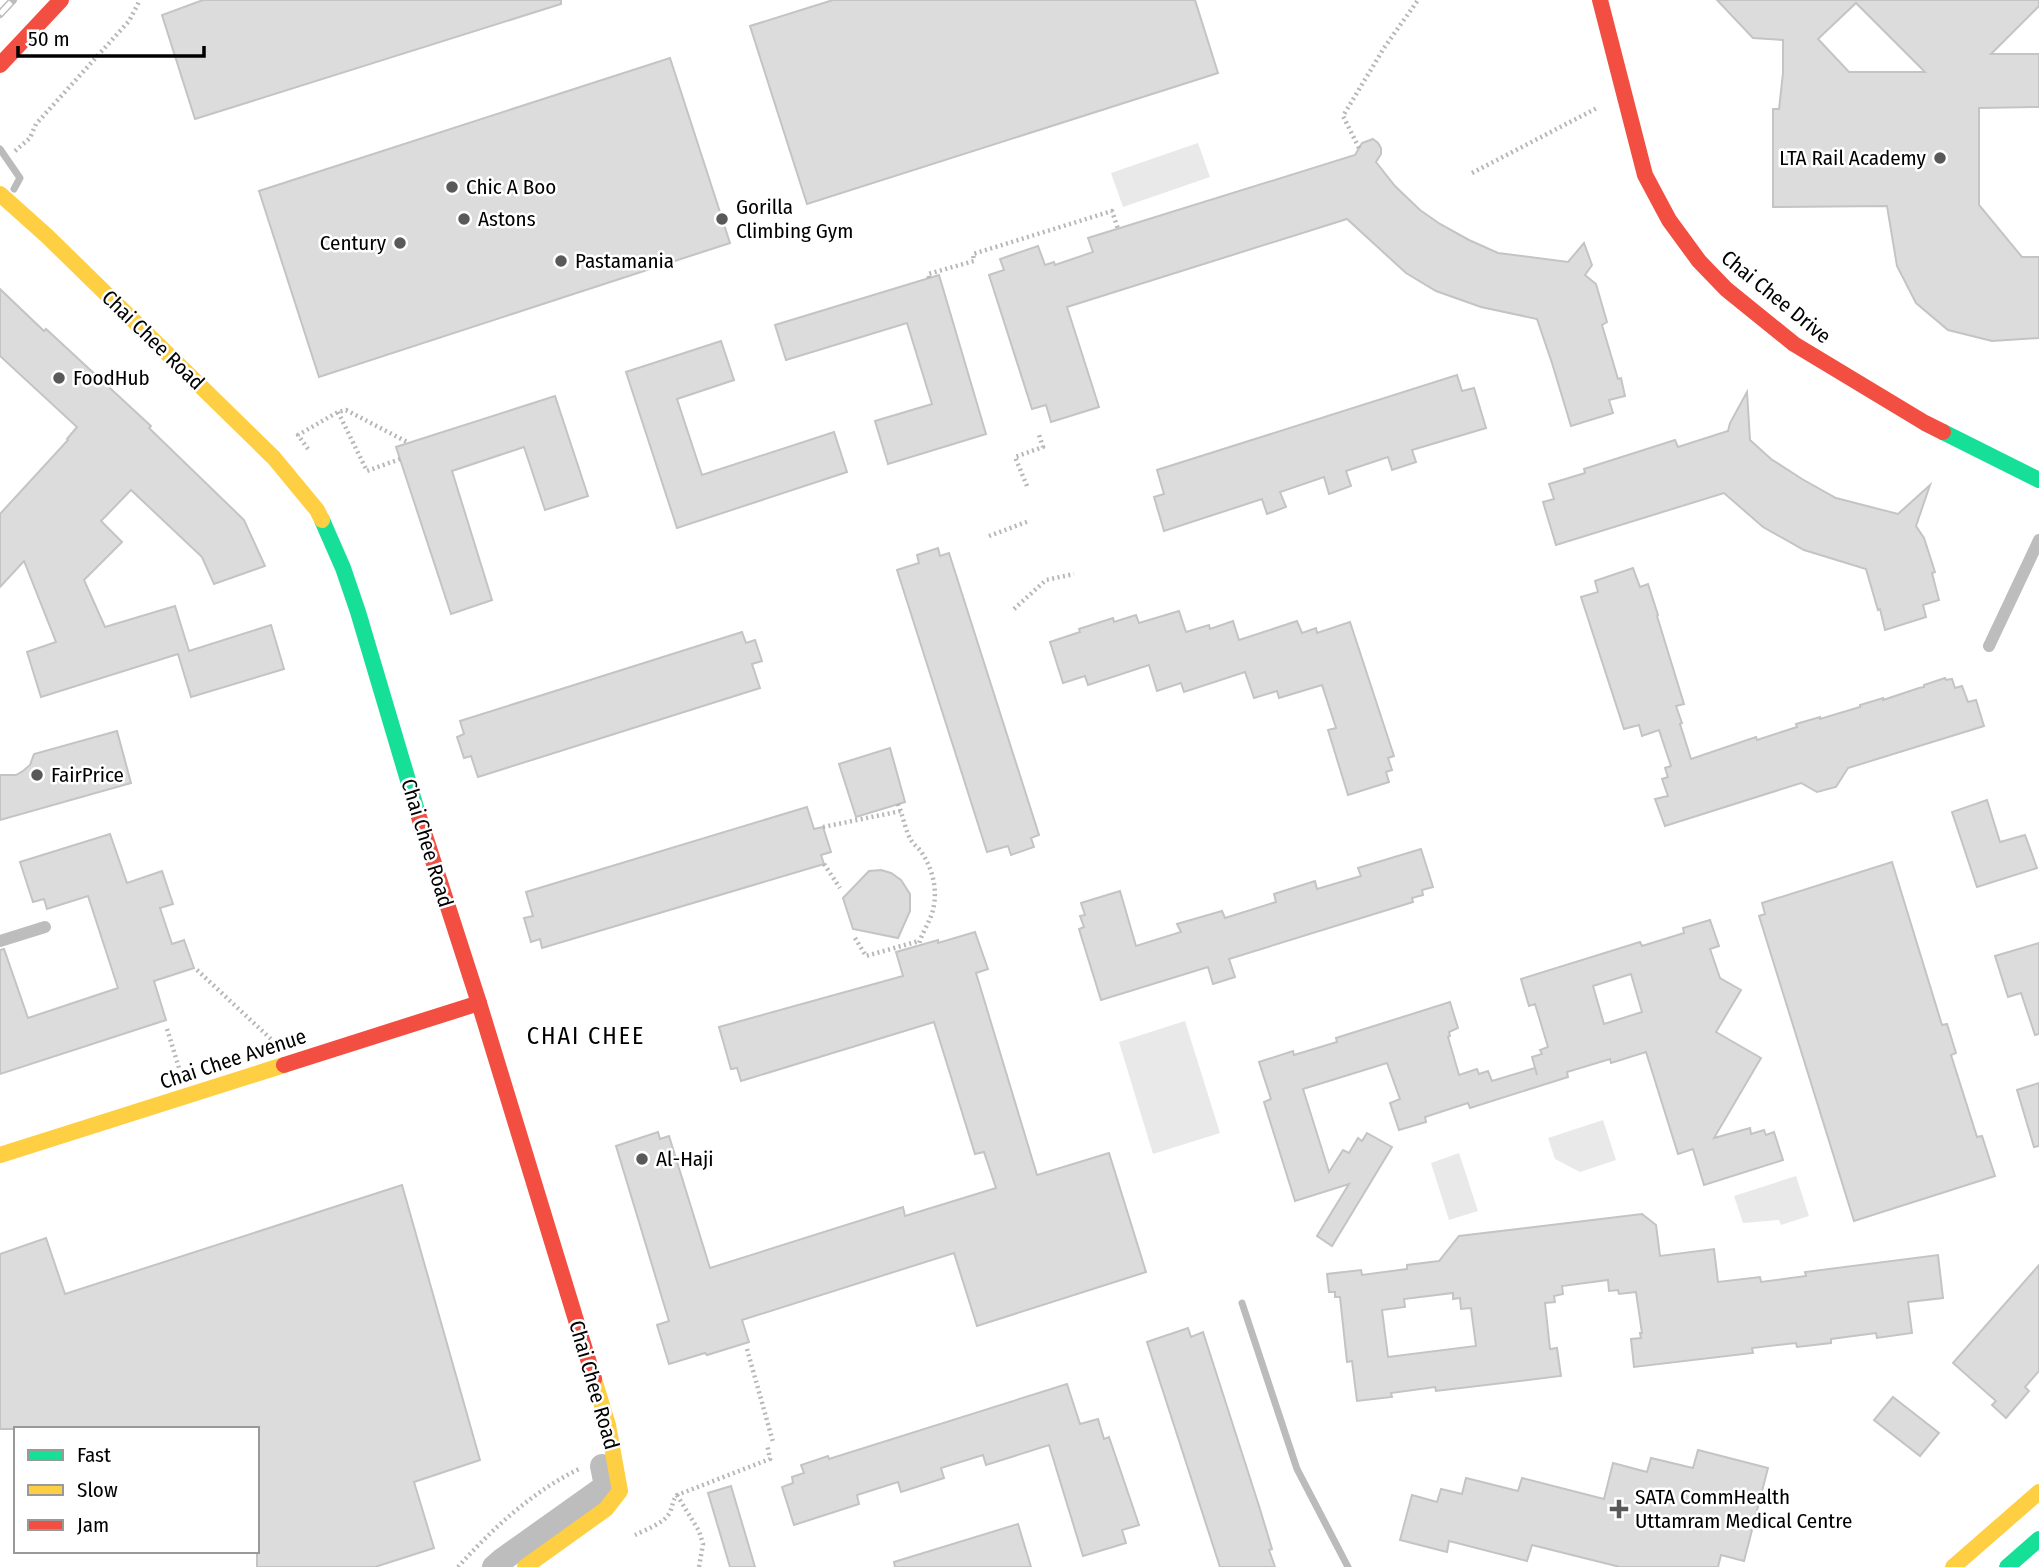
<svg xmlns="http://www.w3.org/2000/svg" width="2039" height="1567" font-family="'Fira Sans Condensed',sans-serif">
  <rect width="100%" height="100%" fill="#fff"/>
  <!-- green -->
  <g fill="#e9e9e9">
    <path d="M1198,143L1210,177L1123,207L1111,173Z"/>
    <path d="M1185,1021L1220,1133L1153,1154L1119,1042Z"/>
    <path d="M1603,1120L1616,1160L1580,1172L1555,1159L1548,1138Z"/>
    <path d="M1459,1153L1478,1211L1449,1220L1431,1163Z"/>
    <path d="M1796,1176L1809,1216L1781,1225L1779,1220L1743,1223L1734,1196Z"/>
  </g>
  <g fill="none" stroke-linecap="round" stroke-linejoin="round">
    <!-- stream -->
    <g stroke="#bbb" stroke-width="7">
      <path d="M0,149L20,178L14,189"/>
      <path d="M1242,1303L1297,1469L1348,1567"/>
    </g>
  </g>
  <!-- building -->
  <g fill="#dcdcdc" stroke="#c4c4c4" stroke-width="2" fill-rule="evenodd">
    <path d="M203,0H561V4L195,119L162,15Z"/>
    <path d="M833,0H1195L1218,73L807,204L750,26Z"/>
    <path d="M1717,0H2039V6L1991,54H2039V107L1979,108V205L2022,257H2039V338L1992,341L1948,330L1916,303L1897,266L1887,206L1773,207V109H1779L1783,73V40L1753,38ZM1856,3L1925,72H1849L1818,39Z"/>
    <path d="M670,58L730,243L319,377L259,191Z"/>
    <path d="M1373,139L1378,143L1381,148V154L1376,162L1395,186L1420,210L1440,224L1469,240L1498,253L1568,262L1584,243L1592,265L1585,275L1596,284L1607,322L1602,325L1618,379L1621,378L1625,396L1609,400L1613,413L1571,426L1552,363L1537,319L1481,307L1436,291L1406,273L1347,219L1067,307L1099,407L1051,422L1046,405L1032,409L989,275L1004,270L1000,259L1038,246L1045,265L1054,262L1055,265L1093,252L1088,238L1355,155L1362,143Z"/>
    <path d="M939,275L986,434L888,464L875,421L932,404L907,323L786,360L775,325Z"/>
    <path d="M0,289L44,331L46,329L151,426L149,428L244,520L265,566L214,584L202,557L131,490L101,521L122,542L84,580L105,627L175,606L189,651L271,625L284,669L191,697L178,654L41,697L27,652L56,642L24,561L0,587V514L68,440L67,439L77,427L0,356Z"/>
    <path d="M721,341L734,380L677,399L702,475L834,432L847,472L677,528L626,372Z"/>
    <path d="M1457,375L1462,391L1474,388L1486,428L1412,450L1416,462L1392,470L1388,457L1346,471L1351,486L1329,494L1324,477L1280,492L1286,507L1267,514L1262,499L1164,531L1154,497L1164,494L1157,470Z"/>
    <path d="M1747,392L1750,440L1771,459L1802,479L1836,498L1898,514L1930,485L1916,526L1924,538L1935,572L1932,573L1939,600L1923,605L1926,617L1885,630L1880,609L1878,610L1866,569L1804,550L1763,527L1724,493L1556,545L1543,502L1554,499L1549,484L1585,473L1584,469L1675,440L1678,447L1728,431L1730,423Z"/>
    <path d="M555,396L588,496L545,510L524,447L452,471L492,600L451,614L396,447Z"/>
    <path d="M938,548L940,556L949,553L1039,835L1031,838L1034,847L1011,855L1008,846L987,852L897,570L919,563L917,555Z"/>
    <path d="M1633,568L1640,587L1648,584L1658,615L1657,616L1684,704L1676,706L1682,723L1680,724L1691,759L1756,737L1757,740L1797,727L1796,724L1820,717V719L1860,707V705L1883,698V700L1919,688L1924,687V685L1945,678L1946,680L1952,679L1955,688L1962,686L1968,702L1976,700L1984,726L1848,768L1836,787L1817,792L1801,783L1665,826L1655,799L1668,796L1662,779L1668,777L1665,768L1671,766L1659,730L1642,736L1639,725L1624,729L1581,597L1598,592L1595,581Z"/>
    <path d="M1179,611L1186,632L1209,625L1210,629L1233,621L1239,640L1297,621L1302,633L1316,628L1317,633L1350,622L1394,756L1388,758L1392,770L1386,772L1389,782L1348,795L1328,730L1336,728L1322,685L1279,698L1277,691L1254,698L1245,672L1184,692L1181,683L1157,691L1149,665L1088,685L1085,676L1063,683L1050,642L1080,632L1079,629L1113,618L1114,622L1136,615L1139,623Z"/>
    <path d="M742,632L746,643L755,640L762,661L752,664L760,688L478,777L471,756L464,758L457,737L464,734L460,721Z"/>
    <path d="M117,731L131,783L0,820V775H16L23,771L30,765L34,754Z"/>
    <path d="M890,748L905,802L856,817L839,764Z"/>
    <path d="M1987,800L2000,842L2025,835L2037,868L1977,887L1952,812Z"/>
    <path d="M807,807L814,829L823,827L831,852L821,855L824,864L542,948L540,939L531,942L524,918L533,916L526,892Z"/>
    <path d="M110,834L127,883L162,871L173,904L160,908L172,944L184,940L194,968L154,981L166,1020L0,1074V950L4,949L28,1018L118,988L88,896L47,909L44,899L33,902L20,862Z"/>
    <path d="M1421,849L1433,887L1422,890L1423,895L1412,898L1413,902L1229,959L1235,977L1213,984L1208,967L1101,1000L1079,929L1084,927L1080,916L1085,915L1081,903L1120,891L1136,946L1181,932L1177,924L1222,911L1225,918L1276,902L1274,894L1315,881L1317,889L1361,876L1358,868Z"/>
    <path d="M1892,862L1942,1025L1947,1024L1956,1053L1951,1055L1977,1137L1982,1136L1995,1176L1854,1221L1759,916L1765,914L1762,903Z"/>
    <path d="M881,870L891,873L901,880L910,894V911L898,938L853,929L843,898L869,871Z"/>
    <path d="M1710,920L1719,946L1710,949L1720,978L1741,990L1716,1032L1761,1058L1714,1138L1750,1128L1751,1134L1764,1130L1766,1135L1774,1132L1783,1160L1704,1185L1693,1149L1678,1154L1646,1052L1611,1063L1610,1059L1567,1072L1568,1077L1470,1108L1468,1103L1425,1117L1426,1122L1399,1130L1390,1103L1400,1099L1387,1063L1303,1089L1329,1172L1343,1150L1349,1153L1358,1138L1362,1141L1367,1133L1392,1147L1332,1246L1317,1236L1349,1184L1295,1201L1264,1102L1271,1099L1259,1062L1293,1051L1294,1055L1337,1042L1336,1038L1450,1002L1458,1028L1449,1032L1450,1036L1448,1037L1459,1075L1477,1069L1479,1074L1488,1071L1492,1081L1535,1068L1537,1075L1532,1057L1542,1054L1540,1050L1548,1047L1535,1004L1529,1006L1521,979L1640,942L1642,946L1684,933L1683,928ZM1631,974L1642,1012L1604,1024L1593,986Z"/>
    <path d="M975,932L988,969L976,973L1037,1175L1109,1153L1146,1272L977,1326L954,1253L742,1320L749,1342L707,1355L705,1353L669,1364L657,1325L669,1321L616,1146L658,1132L660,1139L669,1136L710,1268L903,1207L905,1216L996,1188L984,1152L975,1154L934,1022L741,1081L737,1068L731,1069L719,1027L903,976L896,952L938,940V943Z"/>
    <path d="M2039,943V1034L2035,1035L2021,993L2008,997L1995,956Z"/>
    <path d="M2039,1083V1146L2034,1147L2017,1090Z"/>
    <path d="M402,1185L480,1460L414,1482L434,1548L375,1567H257V1429H0V1254L46,1238L65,1294Z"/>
    <path d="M1642,1214L1656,1225L1660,1256L1714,1249L1718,1282L1760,1277L1761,1282L1806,1276L1805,1272L1938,1255L1943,1298L1908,1302L1912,1333L1877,1338L1876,1333L1831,1339V1343L1797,1347L1796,1343L1752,1348L1753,1353L1634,1367L1631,1339L1641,1338L1640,1333H1642L1636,1292L1619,1294L1618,1290L1609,1291L1608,1280L1562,1286L1563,1294L1554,1296L1555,1302L1545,1303L1550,1349L1557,1348L1561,1376L1436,1391L1435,1387L1391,1393L1392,1397L1357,1401L1352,1361L1347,1362L1340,1297H1335V1292H1329L1327,1274L1361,1270L1362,1275L1407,1269V1265L1439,1261L1459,1236ZM1453,1293V1299L1460,1298L1461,1309L1471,1308L1476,1346L1388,1357L1382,1310L1405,1307L1404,1299Z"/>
    <path d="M2039,1265V1371L2025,1387L2029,1391L2006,1418L1992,1405L1996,1401L1953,1363Z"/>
    <path d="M1188,1328L1191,1337L1203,1332L1259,1506L1272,1549L1269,1550L1275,1567H1220L1147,1342Z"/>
    <path d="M1067,1384L1080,1424L1098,1419L1104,1439L1109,1437L1139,1525L1122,1530L1126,1543L1083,1556L1049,1445L986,1465L983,1455L941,1468L944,1478L901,1492L898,1482L857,1495L859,1504L794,1525L782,1487L793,1483L792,1477L804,1473L801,1465L828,1456L829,1459Z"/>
    <path d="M1893,1397L1939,1433L1920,1456L1874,1420Z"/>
    <path d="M1698,1450L1768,1468L1744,1561L1721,1555L1718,1567H1620L1532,1545L1527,1561L1449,1541L1447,1552L1400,1540L1412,1495L1437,1502L1441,1489L1462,1494L1466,1478L1518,1491L1522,1478L1604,1499L1613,1463L1647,1472L1651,1458L1693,1468Z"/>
    <path d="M731,1486L755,1567H730L708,1493Z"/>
    <path d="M1018,1524L1031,1567H895L894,1562Z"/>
  </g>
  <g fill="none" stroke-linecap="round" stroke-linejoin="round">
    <!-- path -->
    <g stroke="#b8b8b8" stroke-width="4.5" stroke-dasharray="2 3.5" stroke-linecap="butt">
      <path d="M1359,148L1343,116L1384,48L1418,0"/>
      <path d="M15,151L30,138L36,124L129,21L140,0"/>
      <path d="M1472,173L1597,108"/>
      <path d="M929,278L928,274L974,261L973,254L1112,211L1118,229"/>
      <path d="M338,412L367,471L400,459"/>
      <path d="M308,449L298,435L338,412L346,410L409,443"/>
      <path d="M1027,486L1015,457L1043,447L1039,435"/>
      <path d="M989,536L1029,521"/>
      <path d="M1014,609L1046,580L1074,574"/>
      <path d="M898,804C903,815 905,830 911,840C914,845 919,848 922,853C932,868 937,887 934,905C932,920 920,935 919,945"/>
      <path d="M823,827L901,811"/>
      <path d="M824,864L840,888"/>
      <path d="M855,938L866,956L919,941"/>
      <path d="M197,970L272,1040"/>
      <path d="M167,1029L179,1068"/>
      <path d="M747,1349L773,1442"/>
      <path d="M677,1495L699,1531L703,1544L699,1567"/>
      <path d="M635,1535C645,1530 665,1523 670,1512C673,1505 672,1501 677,1495L770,1459L767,1444"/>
      <path d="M458,1567C493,1528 532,1492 579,1469"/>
    </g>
    <!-- lane -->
    <g stroke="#bdbdbd" stroke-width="12">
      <path d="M1989,646L2039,540"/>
      <path d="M0,941L45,927"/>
    </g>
    <!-- street -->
    <path stroke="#bdbdbd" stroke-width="24" d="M494,1567L502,1560L606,1486L602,1466"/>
    <!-- fast -->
    <g stroke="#16e098" stroke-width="16">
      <path d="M1943,432L2039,480"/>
      <path d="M322,520L343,568L358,612L418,814"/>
      <path d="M2007,1567L2039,1539"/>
    </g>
    <!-- slow -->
    <g stroke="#ffcf43" stroke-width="16">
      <path d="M0,194L47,236L274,458L317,510L322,520"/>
      <path d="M0,1155L284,1065"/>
      <path d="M525,1567L606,1509L620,1491L608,1425L594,1379"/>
      <path d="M1953,1567L2039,1492"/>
    </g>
    <!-- jam -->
    <g stroke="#f24e42" stroke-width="16">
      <path d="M1600,0L1645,175L1669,220L1699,261L1726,289L1794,344L1925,423L1943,432"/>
      <path d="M0,65L61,0"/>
      <path d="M418,814L479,1003L594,1379"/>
      <path d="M284,1065L479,1003"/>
    </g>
    <!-- rail casing -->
    <g stroke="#bdbdbd" stroke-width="8">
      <path id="rail" d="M0,14L13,0"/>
    </g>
    <!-- rail -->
    <use href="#rail" stroke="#fff" stroke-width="5" stroke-dasharray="16" stroke-linecap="butt"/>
  </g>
  <!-- markers -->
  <g fill="#595959" stroke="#fff" stroke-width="2.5">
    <circle cx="1940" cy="158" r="7"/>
    <circle cx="452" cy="187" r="7"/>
    <circle cx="464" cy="219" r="7"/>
    <circle cx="722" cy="219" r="7"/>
    <circle cx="400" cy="243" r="7"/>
    <circle cx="561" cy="261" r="7"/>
    <circle cx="59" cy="378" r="7"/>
    <circle cx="37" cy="775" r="7"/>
    <circle cx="642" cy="1159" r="7"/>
    <path d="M1615.5 1498.5h7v7h7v7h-7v7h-7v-7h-7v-7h7z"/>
  </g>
  <g text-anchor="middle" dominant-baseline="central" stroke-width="5" stroke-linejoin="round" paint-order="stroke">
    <!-- poi labels -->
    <g font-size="21" fill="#000" stroke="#fff" text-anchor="start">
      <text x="1926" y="158" text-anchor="end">LTA Rail Academy</text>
      <text x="466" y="187">Chic A Boo</text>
      <text x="736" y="207">Gorilla<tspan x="736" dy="24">Climbing Gym</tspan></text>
      <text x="478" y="219">Astons</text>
      <text x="386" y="243" text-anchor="end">Century</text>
      <text x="575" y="261">Pastamania</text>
      <text x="73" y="378">FoodHub</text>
      <text x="51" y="775">FairPrice</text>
      <text x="656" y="1159">Al-Haji</text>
      <text x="1635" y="1497">SATA CommHealth<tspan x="1635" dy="24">Uttamram Medical Centre</tspan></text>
    </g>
    <!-- street labels -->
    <g font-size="21" fill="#000" stroke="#fff">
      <text transform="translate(1776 297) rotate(39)">Chai Chee Drive</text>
      <text transform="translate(153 340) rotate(44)">Chai Chee Road</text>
      <text transform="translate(427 843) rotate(73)">Chai Chee Road</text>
      <text transform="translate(233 1059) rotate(-18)">Chai Chee Avenue</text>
      <text transform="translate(594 1385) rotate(74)">Chai Chee Road</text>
    </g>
    <!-- quarter labels -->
    <g font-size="24" letter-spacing="2" fill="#000" stroke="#fff">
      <text x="586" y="1036">CHAI CHEE</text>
    </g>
  </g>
  <!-- legend -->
  <rect x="14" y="1427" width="245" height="126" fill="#ffffff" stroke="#999999" stroke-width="2"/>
  <rect x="28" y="1450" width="35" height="10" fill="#16e098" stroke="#999999" stroke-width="2"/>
  <text x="77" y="1462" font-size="21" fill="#000000">Fast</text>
  <rect x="28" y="1485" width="35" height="10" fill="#ffcf43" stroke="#999999" stroke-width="2"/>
  <text x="77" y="1497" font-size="21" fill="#000000">Slow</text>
  <rect x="28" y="1520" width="35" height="10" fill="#f24e42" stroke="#999999" stroke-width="2"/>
  <text x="77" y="1532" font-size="21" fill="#000000">Jam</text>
  <!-- scale -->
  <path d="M18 46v10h186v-10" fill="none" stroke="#000000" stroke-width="3.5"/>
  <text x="28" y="46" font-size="21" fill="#000000" stroke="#ffffff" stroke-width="5" paint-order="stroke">50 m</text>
</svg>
